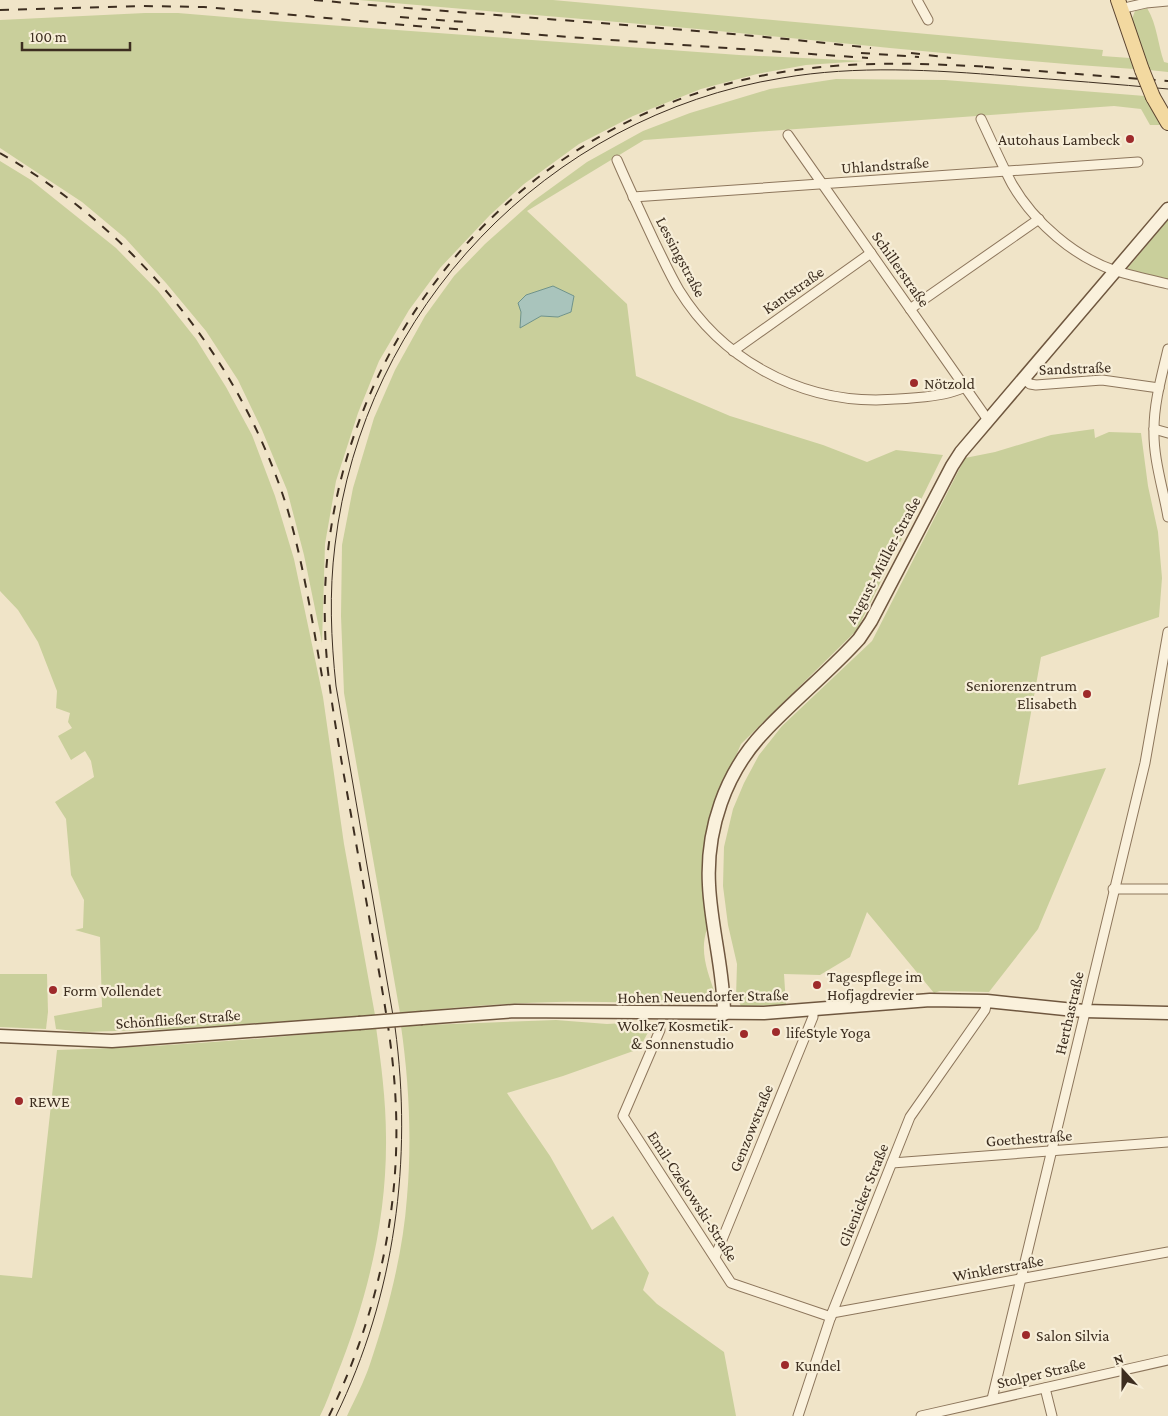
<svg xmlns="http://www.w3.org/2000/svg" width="1168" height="1416" font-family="'Crimson Pro',serif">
  <rect width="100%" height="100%" fill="#f0e4c8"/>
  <!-- green -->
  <g fill="#c9cf9b" fill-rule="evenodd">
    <path d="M359,0H553L1103,50L1102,56L1130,58L1134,69C989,59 843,43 698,29C585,19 472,10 359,0Z"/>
    <path d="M1147,8C1157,24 1158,45 1164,62L1168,63V72L1149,70L1132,19L1135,11Z"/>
    <path d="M145,13H178L287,22L739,55L864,61L806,65L757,74L701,89L633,116L579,144L524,184L490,215L440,268L409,310L379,361L358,413L336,481L325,544L322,643L304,555L287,490L262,430L238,380L206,331L166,283L125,238L82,202L0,148V20Z"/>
    <path d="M836,79L945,80L1145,96L1160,125H1150L1141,109L1114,106L644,140L527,211L627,304L636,376L730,416L823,445L867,462L896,450L943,455L857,630L741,744L717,800L704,845L707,929C699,952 708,973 716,996L708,1003C657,1004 607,1001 556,1002C504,1003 452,1008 400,1013L344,693L341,616L342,545L353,488L374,418L395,370L425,316L454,276L485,244L532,202L587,162L643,131L690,113L770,89ZM553,287L574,296L571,312L559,317L541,316L520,327L521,312L526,295Z"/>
    <path d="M0,161L31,180L116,248L158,291L196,339L226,387L252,435L275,496L294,559L323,697L344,844L375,1015L176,1029L84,1032L56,1029L54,1016L102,1007L100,937L75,930L83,928L84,900L71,875L66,819L55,802L94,777L91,761L85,751L71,760L58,736L72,728L68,722L70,713L56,708L57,691L38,642L18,610L0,591Z"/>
    <path d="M1168,220V279L1127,269Z"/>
    <path d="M1094,429L1095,438L1109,432L1141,433L1148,486L1158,532L1162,578L1159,617L1041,657L1018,785L1106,768L1038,929L989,992L940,991L934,993L867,912L850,957L820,975L784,974L786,1005L741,1006L736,997L737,964L728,925L723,886L724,847L733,809L744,783L759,755L782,726L872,641L965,458L995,452L1051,435Z"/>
    <path d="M0,974H47L48,1012L46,1029L0,1027Z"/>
    <path d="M556,1020L607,1024L639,1022L652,1025L639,1049L563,1076L507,1093L550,1156L592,1230L613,1216L649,1273L643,1290L657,1304L724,1352L736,1416H347C355,1399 364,1382 370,1364C388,1311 403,1253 407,1197C412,1140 409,1082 401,1026Z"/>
    <path d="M376,1027C381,1063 386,1100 386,1137C387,1219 367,1301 336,1377C331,1390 326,1404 320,1416H0V1275L32,1278L57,1050C164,1047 270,1039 376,1027Z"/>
  </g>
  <!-- water -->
  <path fill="#a9c4bc" stroke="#6f938a" d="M553,286L574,296L571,312L558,317L541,316L520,328L521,312L518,303L526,295Z"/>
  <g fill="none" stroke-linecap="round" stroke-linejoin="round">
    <!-- street casing -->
    <g stroke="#8d765c" stroke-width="11">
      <g id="street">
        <path d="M917,0L928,20"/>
        <path d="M1120,9L1146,3L1168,1"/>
        <path d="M981,119C991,140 1001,163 1012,184C1034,222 1074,257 1116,271C1133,276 1151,280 1168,284"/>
        <path d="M788,135L988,420"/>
        <path d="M617,160C629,188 642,215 655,243C663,259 670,275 679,290C721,358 796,400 876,400C900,399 944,398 965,387"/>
        <path d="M633,197L1138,162"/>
        <path d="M910,309L1039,219"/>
        <path d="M1168,349C1162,375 1154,402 1154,429C1153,458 1163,488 1168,517"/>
        <path d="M733,351L871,253"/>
        <path d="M1023,378L1030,384L1036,385L1102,380L1159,388"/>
        <path d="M1154,429L1168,433"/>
        <path d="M1113,889H1168"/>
        <path d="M660,1030L623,1116L731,1283L831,1317"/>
        <path d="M892,1163L1168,1142"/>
        <path d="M715,1257L813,1017V1010"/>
        <path d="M832,1313L1168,1252"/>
        <path d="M1045,1388L1052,1416"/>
        <path d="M992,1399L1145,763L1168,632"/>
        <path d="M798,1416L832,1313L910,1117L985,1010L987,1001"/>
        <path d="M921,1416L1168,1360"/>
      </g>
    </g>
    <!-- secondary casing -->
    <g stroke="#6f573f" stroke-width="15">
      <g id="secondary">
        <path d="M724,1014C724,971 711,928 709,885C706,830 725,773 764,732C794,700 829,672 859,639L871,621L952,466L961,452L1168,209"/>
        <path d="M422,1018L515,1011L764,1013L930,1000L987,1001L1084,1011L1168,1013"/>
        <path d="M0,1036L112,1041L359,1023"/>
      </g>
    </g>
    <!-- primary casing -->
    <g stroke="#5b4430" stroke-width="16">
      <g id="primary">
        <path d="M1118,0L1142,70"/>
        <path d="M1153,97L1168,123"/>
      </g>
    </g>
    <!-- street -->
    <use href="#street" stroke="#faf1dc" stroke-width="9"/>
    <!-- secondary -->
    <use href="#secondary" stroke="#faf1dc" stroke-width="12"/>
    <!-- primary -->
    <use href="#primary" stroke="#f3d9a0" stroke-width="14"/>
    <!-- tram -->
    <path stroke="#3d2e20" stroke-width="1" d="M336,1416C395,1295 413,1160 395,1027L336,686C331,639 329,593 335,545C363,309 547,116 782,78C857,65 933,70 1009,76C1062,80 1115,84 1168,89"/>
    <!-- rail -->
    <g stroke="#3d2e20" stroke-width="2" stroke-dasharray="9 9" stroke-linecap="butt">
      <path d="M314,0C500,17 687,27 871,48"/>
      <path d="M0,10L143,6L204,7L427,27L868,58"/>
      <path d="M400,17L465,22"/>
      <path d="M861,53L919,57"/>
      <path d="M911,53L951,58"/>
      <path d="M985,67L1168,81"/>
      <path d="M0,153C136,231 242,361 288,511C304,567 313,625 323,682"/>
      <path d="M329,1416C375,1321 400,1215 396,1110C394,1046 381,984 370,922C361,871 352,820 343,770C335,722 326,675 325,626C320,468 387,314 503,207C588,129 698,80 812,68C872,61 932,64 992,67"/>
    </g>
    <!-- secondary-bridge casing -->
    <g stroke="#6f573f" stroke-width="15" stroke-linecap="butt">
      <path id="secondary-bridge" d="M359,1023L422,1018"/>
    </g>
    <!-- primary-bridge casing -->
    <g stroke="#5b4430" stroke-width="16" stroke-linecap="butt">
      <path id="primary-bridge" d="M1142,70L1153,97"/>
    </g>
    <!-- secondary-bridge -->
    <use href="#secondary-bridge" stroke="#faf1dc" stroke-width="12"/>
    <!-- primary-bridge -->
    <use href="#primary-bridge" stroke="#f3d9a0" stroke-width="14"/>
  </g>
  <!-- markers -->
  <g fill="#9e2a2b" stroke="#f7eed8" stroke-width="2">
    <circle cx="1130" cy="139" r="5"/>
    <circle cx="914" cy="383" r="5"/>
    <circle cx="1087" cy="694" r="5"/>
    <circle cx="817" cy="985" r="5"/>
    <circle cx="53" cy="990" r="5"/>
    <circle cx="776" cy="1032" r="5"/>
    <circle cx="744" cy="1034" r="5"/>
    <circle cx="19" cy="1101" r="5"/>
    <circle cx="1026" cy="1335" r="5"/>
    <circle cx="785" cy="1365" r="5"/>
  </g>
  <g text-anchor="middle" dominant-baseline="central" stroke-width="4.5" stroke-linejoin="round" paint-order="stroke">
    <!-- poi labels -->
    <g font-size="16" fill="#3d2e20" stroke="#f7eed8" text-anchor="start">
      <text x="1120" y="139" text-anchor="end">Autohaus Lambeck</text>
      <text x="924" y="383">Nötzold</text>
      <text x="1077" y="685" text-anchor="end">Seniorenzentrum<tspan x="1077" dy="18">Elisabeth</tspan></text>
      <text x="827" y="976">Tagespflege im<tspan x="827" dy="18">Hofjagdrevier</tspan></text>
      <text x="63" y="990">Form Vollendet</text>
      <text x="734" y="1025" text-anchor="end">Wolke7 Kosmetik-<tspan x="734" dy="18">&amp; Sonnenstudio</tspan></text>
      <text x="786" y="1032">lifeStyle Yoga</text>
      <text x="29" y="1101">REWE</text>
      <text x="1036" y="1335">Salon Silvia</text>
      <text x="795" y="1365">Kundel</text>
    </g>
    <!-- street labels -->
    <g font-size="16" fill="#3d2e20" stroke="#f7eed8">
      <text transform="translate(885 165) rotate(-4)">Uhlandstraße</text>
      <text transform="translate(681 257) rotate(62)">Lessingstraße</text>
      <text transform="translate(901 269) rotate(55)">Schillerstraße</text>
      <text transform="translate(793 290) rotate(-35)">Kantstraße</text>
      <text transform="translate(1075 368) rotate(-2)">Sandstraße</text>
      <text transform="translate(883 560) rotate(-62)">August-Müller-Straße</text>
      <text transform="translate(703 996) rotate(-1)">Hohen Neuendorfer Straße</text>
      <text transform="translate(1069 1013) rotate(-77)">Herthastraße</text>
      <text transform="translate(178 1019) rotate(-4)">Schönfließer Straße</text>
      <text transform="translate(751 1128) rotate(-68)">Genzowstraße</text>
      <text transform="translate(1029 1138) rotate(-4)">Goethestraße</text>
      <text transform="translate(863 1195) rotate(-68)">Glienicker Straße</text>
      <text transform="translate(693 1196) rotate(57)">Emil-Czekowski-Straße</text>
      <text transform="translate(998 1268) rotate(-10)">Winklerstraße</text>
      <text transform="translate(1041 1373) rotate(-13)">Stolper Straße</text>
    </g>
  </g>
  <!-- north arrow -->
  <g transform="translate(1123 1371) rotate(339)" stroke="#f7eed8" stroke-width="4" paint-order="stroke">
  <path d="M0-4L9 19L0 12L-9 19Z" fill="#3d2e20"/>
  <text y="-8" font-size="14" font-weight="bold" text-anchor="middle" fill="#3d2e20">N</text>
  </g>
  <!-- scale -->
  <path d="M22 42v8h108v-8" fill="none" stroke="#3d2e20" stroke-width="2.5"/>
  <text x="30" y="42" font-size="15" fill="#3d2e20" stroke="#f7eed8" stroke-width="4" paint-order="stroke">100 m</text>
</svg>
